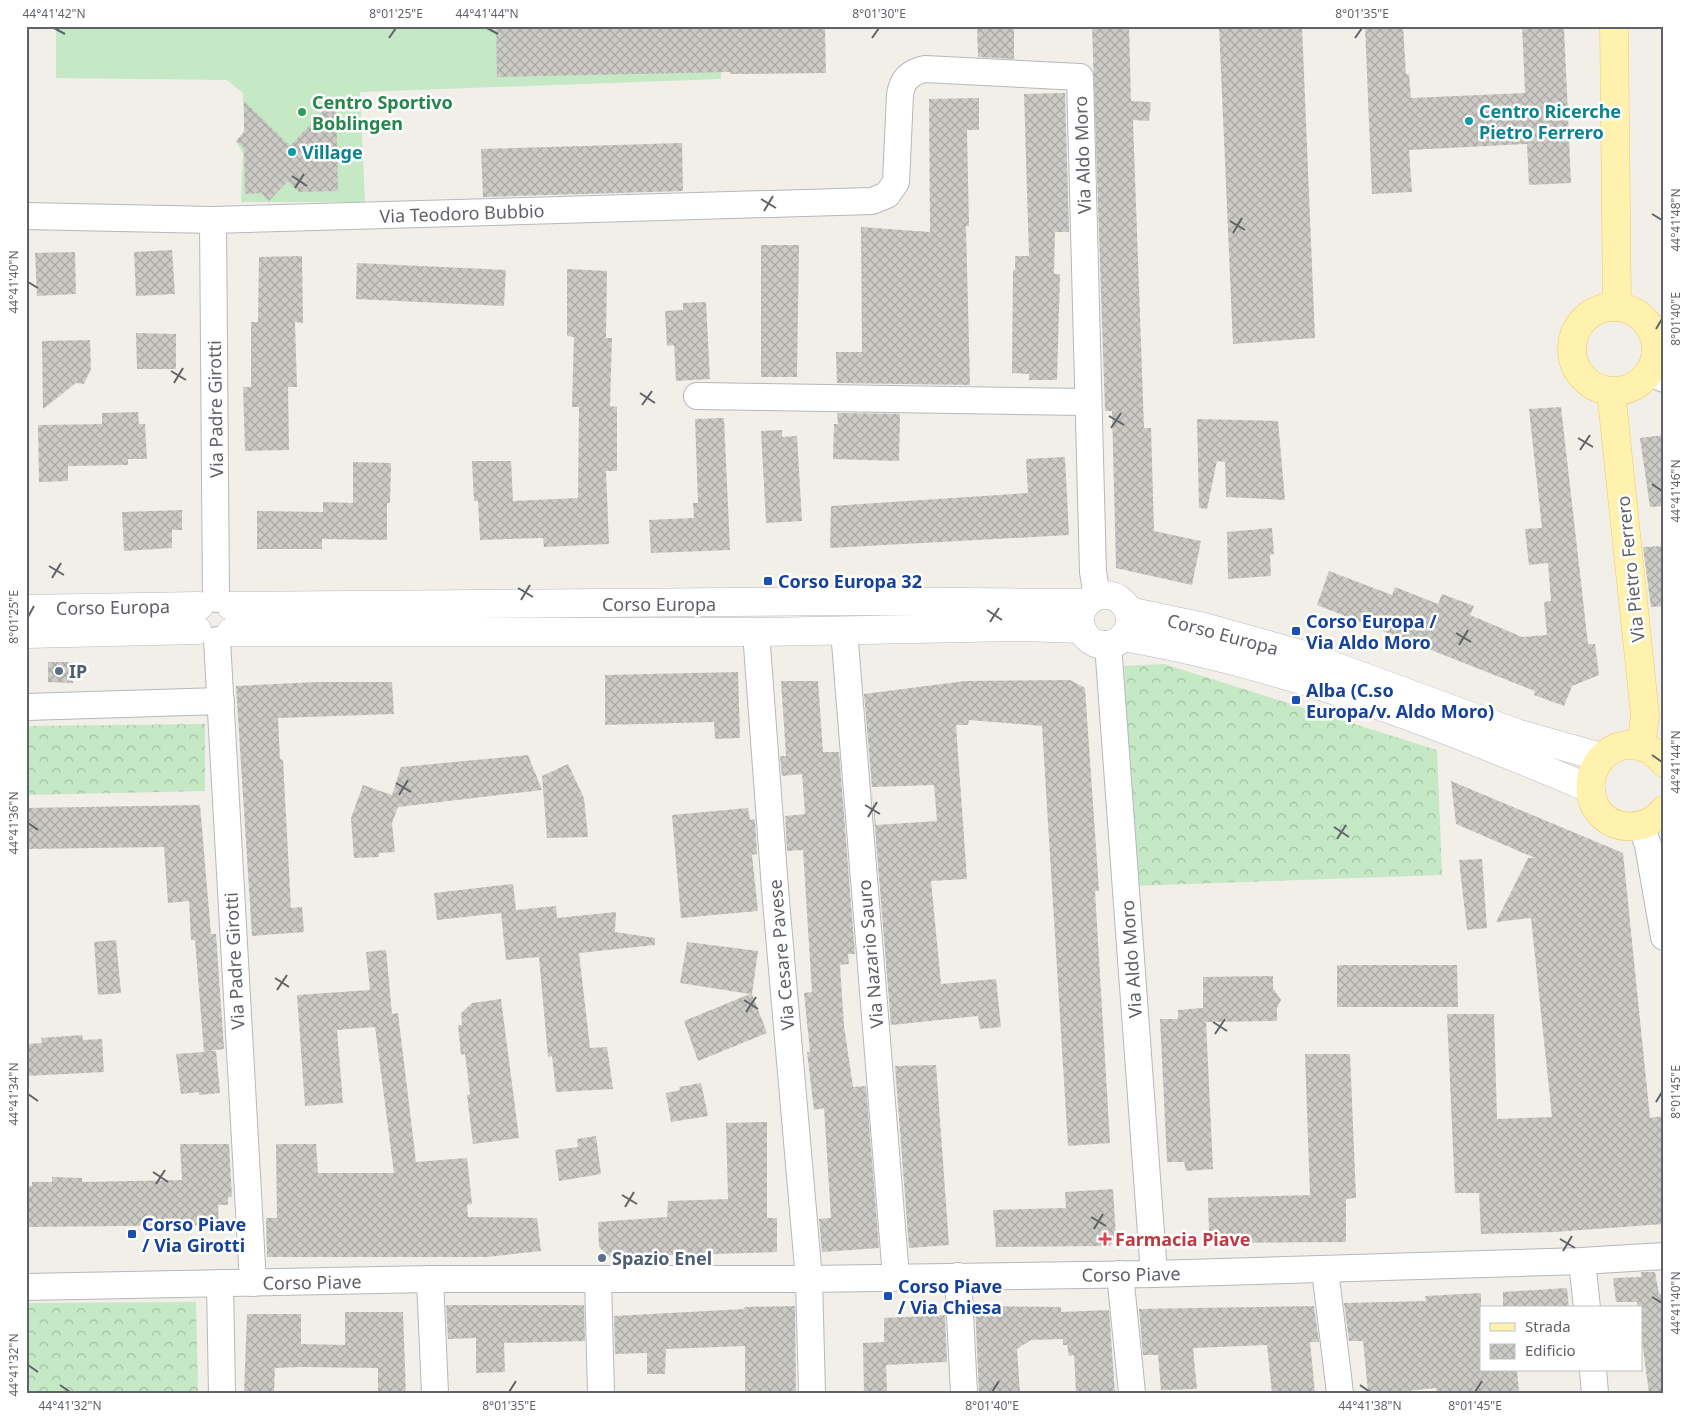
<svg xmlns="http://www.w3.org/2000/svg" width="1690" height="1419" font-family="'Noto Sans',sans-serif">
  <defs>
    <pattern id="forest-crowns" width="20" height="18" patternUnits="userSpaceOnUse" patternTransform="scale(1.25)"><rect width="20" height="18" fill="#c5e8c5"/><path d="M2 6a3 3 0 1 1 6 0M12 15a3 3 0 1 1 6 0" fill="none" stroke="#a3c0a4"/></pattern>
    <pattern id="building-cross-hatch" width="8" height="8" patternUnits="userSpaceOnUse" patternTransform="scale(1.25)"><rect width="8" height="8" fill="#cccac5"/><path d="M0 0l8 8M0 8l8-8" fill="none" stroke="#a9a8a4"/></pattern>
  </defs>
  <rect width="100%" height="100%" fill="#f1efe8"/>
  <!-- forest -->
  <g fill="url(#forest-crowns)">
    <path d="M1164,664L1437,750L1442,875L1132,886L1124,666Z"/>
    <path d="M205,724V791L26,795V726Z"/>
    <path d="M196,1302L198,1393H26V1303Z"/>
  </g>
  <!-- garden -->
  <path fill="#c5e8c5" d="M56,26H721V79L360,92L365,202H241L243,154L236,141L244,132L243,93L227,80L56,78Z"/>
  <!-- building -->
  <g fill="url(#building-cross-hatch)">
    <path d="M496,26H825L826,73L730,74V72L497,77Z"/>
    <path d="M977,26H1014V59L978,57Z"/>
    <path d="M1092,26H1129L1131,101L1151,102L1149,121L1133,120L1144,428H1151L1154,531L1201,541L1192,585L1116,568L1112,411H1105Z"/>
    <path d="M1219,26H1302L1315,338L1233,344Z"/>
    <path d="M1365,26H1403L1406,74H1409L1411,98L1525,93L1522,26H1564L1571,183L1529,185L1527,144L1409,150L1412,192L1372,194Z"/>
    <path d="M1065,93L1069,232H1055L1054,274H1060L1057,380H1029V374L1012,373L1013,270H1015V256H1029L1024,94Z"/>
    <path d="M336,97L338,191L299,192L288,181L269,201L261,193L245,194L244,148L236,141L244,132V101L290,146Z"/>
    <path d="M979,98V130H967L969,226H966L970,385L837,383L836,352H862L861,227L930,232L929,99Z"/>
    <path d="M682,143L683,191L483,197L481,149Z"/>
    <path d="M761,245H799L797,377H761Z"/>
    <path d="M172,250L175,294L136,296L134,252Z"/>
    <path d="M75,252L76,294L37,296L35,253Z"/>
    <path d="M302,256L303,323L295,322L297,387H288L289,450L245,451L243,387H251V322H258L259,257Z"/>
    <path d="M357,263L506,270L504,306L356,299Z"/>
    <path d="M567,269L607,271L606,338H612L610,406L617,407V471H606L609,544L544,547L543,538L480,540L478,501H474L472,461H511L513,501L578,498L579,407H572L574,337L567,336Z"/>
    <path d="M706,302L710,379L676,381L674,345L667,346L665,311L683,310V303Z"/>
    <path d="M136,333L176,334V369H137Z"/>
    <path d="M90,340L91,369L84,384L76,383L43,409L42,341Z"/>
    <path d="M1561,407L1588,644H1595L1599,675L1572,686L1564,706L1534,695L1535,691L1317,605L1329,571L1392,595L1395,587L1438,604L1442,594L1474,606L1470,615L1522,637L1547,635L1544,602L1551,601L1548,563L1529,565L1525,529L1542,528L1529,409Z"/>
    <path d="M138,412L139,424H145L147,459H128V465L68,466V481L39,482L38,425L102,424V413Z"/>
    <path d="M837,413L900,414L899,461L833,459L834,424H838Z"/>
    <path d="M724,418L730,550L651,553L649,520L694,518L693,503H698L695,419Z"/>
    <path d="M1197,419L1278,421L1285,500L1226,497L1225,462L1217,461L1207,509L1199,508Z"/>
    <path d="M782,430V437L797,436L802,521L766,523L761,431Z"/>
    <path d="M1664,435V506L1650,507L1640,438Z"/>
    <path d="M1065,457L1069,535L830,548L831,506L1028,493L1026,459Z"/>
    <path d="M353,462L391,463L390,503H387V540L322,539V549H257V511L323,512V502L353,503Z"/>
    <path d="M182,510V530H172V548L124,551L122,512Z"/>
    <path d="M1272,528L1274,554L1270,555L1271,576L1228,579L1227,532Z"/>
    <path d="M1664,546V606L1651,607L1643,547Z"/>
    <path d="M48,662H73V683L48,682Z"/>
    <path d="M738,672L740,738L715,739L714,722L605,725V675Z"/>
    <path d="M1070,680L1085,688L1099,891H1095L1110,1143L1068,1146L1042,726L969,720L968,725H956L967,879L931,881L941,984L996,979L1001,1027L980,1029L978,1016L891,1025L872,791L876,825L937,821L934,785L872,787L864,694L965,681Z"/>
    <path d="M781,681H818L823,752H839L855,954H848L849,964L840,965L844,1026L853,1087L866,1086L879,1248L822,1252L819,1219L831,1218L824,1108L814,1110L807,1052H810L804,993L812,992L803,850L787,851L785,816L805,814L802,774L782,776L780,756H786Z"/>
    <path d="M317,682H392L394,714L278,718L280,759L283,760L291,908L302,907L304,932L252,936L236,686Z"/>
    <path d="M528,755L542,790L398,807L392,823L395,852L379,853V857L354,858L351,818L363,785L392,795L401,767Z"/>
    <path d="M568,764L584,798L588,837L547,838L542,776Z"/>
    <path d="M1451,781L1623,853L1650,1118L1664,1116V1224L1554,1232L1481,1234L1479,1193H1455L1447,1014H1494L1497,1119L1552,1117L1531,918L1496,922L1528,858H1535L1456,824Z"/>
    <path d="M200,805L211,934H216L224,1049L208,1051H216L220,1093L199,1095V1092L181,1094L176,1054L204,1052L195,940H191L189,901L168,903L164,847L26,849V808Z"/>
    <path d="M748,808L750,820L755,819L757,854L752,855L758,911L681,918L672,815Z"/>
    <path d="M1482,859L1487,928L1467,930L1459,860Z"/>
    <path d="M513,884L516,910L556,906L557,918L616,912L615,932L655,938V945L579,953L590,1048L607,1047L613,1089L556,1092L552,1056L548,1057L539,957L506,960L501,913L437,920L434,893Z"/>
    <path d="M116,940L121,993L98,995L94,942Z"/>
    <path d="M687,942L758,951L752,994L767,1033L698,1061L684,1021L750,994L680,983Z"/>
    <path d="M386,950L392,1014L398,1013L416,1162L467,1158L472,1204L467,1205L468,1217L537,1218L541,1251L486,1257H267L266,1218H277L276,1144H316L318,1173H394L375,1027L337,1030L343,1103L305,1106L297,995L370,990L366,952Z"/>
    <path d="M1337,965H1457L1458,1007H1337Z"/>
    <path d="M1273,976V988L1281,1000L1277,1008V1021L1206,1022L1213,1169L1186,1171L1184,1162H1167L1160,1019H1178V1010L1203,1008V977Z"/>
    <path d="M501,999L519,1138L473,1144L467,1095L470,1094L465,1054L461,1055L458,1025H462L461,1013L472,1003Z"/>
    <path d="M82,1035L83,1040L102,1039L104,1072L26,1076V1044L42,1043L41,1038Z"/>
    <path d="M1305,1054H1350L1356,1198L1346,1199V1242L1214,1243L1215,1231H1209L1208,1198L1310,1195Z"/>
    <path d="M936,1065L949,1245L909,1248L895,1066Z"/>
    <path d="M701,1083L708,1116L671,1122L666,1093L680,1090L679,1087Z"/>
    <path d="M767,1122V1218H777V1252L610,1257L599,1247L598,1222L667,1217L668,1201L728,1199L726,1123Z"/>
    <path d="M596,1136L601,1174L559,1181L555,1150L578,1147L577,1139Z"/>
    <path d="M180,1144H229L232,1197H228V1205H218L219,1225L26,1227V1186H32V1182H52V1177L82,1178V1182L182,1180Z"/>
    <path d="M1113,1189L1116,1237L1110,1246L996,1247L993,1210L1066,1208L1065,1192Z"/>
    <path d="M1641,1272H1655L1659,1294L1664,1293V1393H1649L1641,1334V1308H1638L1637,1302H1616L1613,1278L1641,1277Z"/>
    <path d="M1567,1288L1569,1308H1503V1292Z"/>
    <path d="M1481,1293V1370H1517L1519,1393H1437L1436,1388L1407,1391H1368L1363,1341H1349L1344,1303L1426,1301L1425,1296Z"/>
    <path d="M446,1305H584L585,1341L504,1343L505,1372L476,1373V1338L448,1339Z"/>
    <path d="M795,1306L796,1393H745V1346L666,1349L665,1374H647V1353L615,1354L614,1316L744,1309V1307Z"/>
    <path d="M975,1306L1061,1307V1312L1109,1310L1115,1393H1076L1074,1355L1069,1356L1067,1345H1063V1339L1031,1340L1017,1349L1020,1393H979Z"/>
    <path d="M1314,1306L1319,1342H1310L1315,1393H1272L1267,1345L1193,1348L1197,1389L1161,1390L1158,1355H1143L1139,1309Z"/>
    <path d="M345,1312H403L406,1393H378V1368L301,1367L275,1368L274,1393H244L247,1314H301V1344L345,1345Z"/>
    <path d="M945,1315L947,1362L886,1365L887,1393H864L863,1343L884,1342V1318Z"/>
  </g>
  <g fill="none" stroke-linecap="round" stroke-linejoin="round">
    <!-- minor casing -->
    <g stroke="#b5b8bc" stroke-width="28">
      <g id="minor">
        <path d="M26,216L213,220L872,201L887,195L896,182L900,95C902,80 910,72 925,69L1080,77L1093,572L1097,596"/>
        <path d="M213,220L216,599"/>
        <path d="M1649,373L1664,379"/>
        <path d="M697,396L1088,402"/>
        <path d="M844,630L896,1277"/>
        <path d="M756,632L775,889L809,1279L812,1393"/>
        <path d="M217,640L253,1283"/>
        <path d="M1108,644L1154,1274"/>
        <path d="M26,707L221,701"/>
        <path d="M1641,826L1648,845L1664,937"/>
        <path d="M1582,1261L1587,1308"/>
        <path d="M1325,1270L1340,1393"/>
        <path d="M1120,1274L1132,1393"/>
        <path d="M958,1276L964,1393"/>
        <path d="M430,1279L435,1393"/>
        <path d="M598,1279L601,1393"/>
        <path d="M220,1283L222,1393"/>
        <path d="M26,1287L430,1279H809L1154,1274L1582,1261L1664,1256"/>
        <path d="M1593,1370L1595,1393"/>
      </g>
    </g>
    <!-- secondary casing -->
    <g stroke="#b6babf" stroke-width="29">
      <g id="secondary">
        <circle cx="1105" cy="620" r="25"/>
        <path d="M231,606L859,601L1087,603"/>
        <path d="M26,609L199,606"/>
        <path d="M1128,611L1204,627L1304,655L1519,734L1601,757"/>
        <path d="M231,632H756L1022,627L1082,629"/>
        <path d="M26,634L197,630"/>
        <path d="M1123,637C1286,665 1440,725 1591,789"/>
      </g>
    </g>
    <!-- primary casing -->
    <g stroke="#f2c960" stroke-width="29">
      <g id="primary">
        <path d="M1614,26L1617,307"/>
        <circle cx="1614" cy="349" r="42"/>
        <path d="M1611,391L1645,715L1641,746"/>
        <path d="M1664,763C1656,751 1642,744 1627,745C1598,748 1582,781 1595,806C1610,833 1646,832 1664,810"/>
      </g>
    </g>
    <!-- minor -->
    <use href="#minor" stroke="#fff" stroke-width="26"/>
    <!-- secondary -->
    <use href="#secondary" stroke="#fff" stroke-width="28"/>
    <!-- primary -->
    <use href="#primary" stroke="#fff2af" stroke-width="28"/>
  </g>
  <!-- ticks -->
  <path fill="none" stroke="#5f6368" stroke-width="2" d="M54,28L65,34M487,28L498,34M389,38L396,28M872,38L879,28M1355,38L1362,28M292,176L307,186M295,188L304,174M761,199L776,208M764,211L773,196M1652,214L1662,220M1230,221L1245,230M1233,233L1242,218M28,282L38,288M1656,329L1662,319M171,371L186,380M174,383L183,368M640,393L655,403M642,405L652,391M1109,416L1124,425M1111,428L1121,413M1578,438L1593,447M1580,450L1590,435M1652,484L1662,491M49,566L64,575M52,578L61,563M518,588L533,597M521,600L530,585M987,610L1002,620M28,617L34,606M990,622L999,608M1456,633L1471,642M1459,645L1468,630M1652,755L1662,762M396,783L411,792M399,795L408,780M865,805L880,814M868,817L877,802M28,823L38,830M1334,827L1349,837M1337,839L1346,825M275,978L289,987M277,990L287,975M744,1000L758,1009M746,1012L756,997M1213,1022L1227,1031M1215,1034L1225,1019M28,1094L38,1101M1656,1102L1662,1092M153,1172L168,1182M156,1184L165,1170M622,1195L637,1204M625,1207L634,1192M1091,1217L1106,1226M1094,1229L1103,1214M1560,1239L1575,1248M1563,1251L1572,1236M1652,1297L1662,1303M28,1365L38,1372M60,1385L70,1392M1360,1385L1370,1392M509,1392L516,1381M992,1392L999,1381M1475,1392L1482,1381"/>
  <!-- markers -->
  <circle fill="#2e9e5b" stroke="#fff" stroke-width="2" cx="302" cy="112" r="5"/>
  <g fill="#0f9aa8" stroke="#fff" stroke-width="2">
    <circle cx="1469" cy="121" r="5"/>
    <circle cx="292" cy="152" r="5"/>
  </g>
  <g fill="#1a4fb4" stroke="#fff" stroke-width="2">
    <rect x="763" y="576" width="10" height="10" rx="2.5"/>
    <rect x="1291" y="626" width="10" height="10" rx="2.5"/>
    <rect x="1291" y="695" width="10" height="10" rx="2.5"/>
    <rect x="127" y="1229" width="10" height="10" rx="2.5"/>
    <rect x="883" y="1291" width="10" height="10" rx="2.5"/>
  </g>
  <g fill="#5c6f8a" stroke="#fff" stroke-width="2">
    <circle cx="59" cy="671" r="5"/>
    <circle cx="602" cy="1258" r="5"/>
  </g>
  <path fill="#e0444e" stroke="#fff" stroke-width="2" d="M1102.5 1231.5h5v5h5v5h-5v5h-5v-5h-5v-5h5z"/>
  <g text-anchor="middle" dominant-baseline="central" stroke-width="5" stroke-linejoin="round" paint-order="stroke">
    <!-- leisure labels -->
    <g font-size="18" font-weight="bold" fill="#27864d" stroke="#fff" text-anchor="start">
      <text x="312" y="102">Centro Sportivo<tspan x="312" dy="21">Boblingen</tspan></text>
    </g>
    <!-- culture labels -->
    <g font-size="18" font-weight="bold" fill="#0d838f" stroke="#fff" text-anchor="start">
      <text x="1479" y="111">Centro Ricerche<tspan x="1479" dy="21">Pietro Ferrero</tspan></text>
      <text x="302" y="152">Village</text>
    </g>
    <!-- street labels -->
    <g font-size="18" fill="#5f6368" stroke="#fff">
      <text transform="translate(1082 155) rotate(-92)">Via Aldo Moro</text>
      <text transform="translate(462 213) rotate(-2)">Via Teodoro Bubbio</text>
      <text transform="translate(215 409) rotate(-91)">Via Padre Girotti</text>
      <text transform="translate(1630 569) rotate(-96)">Via Pietro Ferrero</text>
      <text x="659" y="604">Corso Europa</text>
      <text transform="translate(113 607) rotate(-1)">Corso Europa</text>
      <text transform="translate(1223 634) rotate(15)">Corso Europa</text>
      <text transform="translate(870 954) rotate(-95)">Via Nazario Sauro</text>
      <text transform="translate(781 955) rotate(-95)">Via Cesare Pavese</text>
      <text transform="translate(1131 959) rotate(-94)">Via Aldo Moro</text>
      <text transform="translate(234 961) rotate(-93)">Via Padre Girotti</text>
      <text transform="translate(1131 1274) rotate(-1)">Corso Piave</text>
      <text transform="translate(312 1282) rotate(-1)">Corso Piave</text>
    </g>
    <!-- transit labels -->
    <g font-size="18" font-weight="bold" fill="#164399" stroke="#fff" text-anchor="start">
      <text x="778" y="581">Corso Europa 32</text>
      <text x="1306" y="621">Corso Europa /<tspan x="1306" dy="21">Via Aldo Moro</tspan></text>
      <text x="1306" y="690">Alba (C.so<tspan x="1306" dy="21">Europa/v. Aldo Moro)</tspan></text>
      <text x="142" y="1224">Corso Piave<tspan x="142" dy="21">/ Via Girotti</tspan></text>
      <text x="898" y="1286">Corso Piave<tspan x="898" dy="21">/ Via Chiesa</tspan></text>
    </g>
    <!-- service labels -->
    <g font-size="18" font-weight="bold" fill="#4e5e75" stroke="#fff" text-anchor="start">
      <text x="69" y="671">IP</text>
      <text x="612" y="1258">Spazio Enel</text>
    </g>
    <!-- health labels -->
    <g font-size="18" font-weight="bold" fill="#be3a42" stroke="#fff" text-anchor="start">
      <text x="1115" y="1239">Farmacia Piave</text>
    </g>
  </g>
  <!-- border -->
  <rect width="1690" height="1419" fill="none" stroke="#ffffff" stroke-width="55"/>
  <!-- legend -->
  <rect x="1480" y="1306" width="162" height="65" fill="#ffffff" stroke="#bfc1c3"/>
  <rect x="1490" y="1323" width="25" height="8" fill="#fff2af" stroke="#bfc1c3"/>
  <text x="1525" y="1332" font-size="15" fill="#5f6368">Strada</text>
  <rect x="1490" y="1344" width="25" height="15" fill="url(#building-cross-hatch)" stroke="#bfc1c3"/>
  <text x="1525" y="1356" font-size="15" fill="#5f6368">Edificio</text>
  <rect x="28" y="28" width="1634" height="1364" fill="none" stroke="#5f6368" stroke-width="2"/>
  <g font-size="12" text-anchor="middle" fill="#5f6368">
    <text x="54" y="18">44°41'42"N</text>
    <text x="396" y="18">8°01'25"E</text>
    <text x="487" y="18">44°41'44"N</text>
    <text x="879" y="18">8°01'30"E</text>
    <text x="1362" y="18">8°01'35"E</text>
    <text transform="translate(1676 220) rotate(-90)" y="4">44°41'48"N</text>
    <text transform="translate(14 282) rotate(-90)" y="4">44°41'40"N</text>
    <text transform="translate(1676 319) rotate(-90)" y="4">8°01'40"E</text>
    <text transform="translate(1676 491) rotate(-90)" y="4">44°41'46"N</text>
    <text transform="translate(14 617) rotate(-90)" y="4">8°01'25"E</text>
    <text transform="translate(1676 762) rotate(-90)" y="4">44°41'44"N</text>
    <text transform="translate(14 823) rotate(-90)" y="4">44°41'36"N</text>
    <text transform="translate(1676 1092) rotate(-90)" y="4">8°01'45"E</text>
    <text transform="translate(14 1094) rotate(-90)" y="4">44°41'34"N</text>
    <text transform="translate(1676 1303) rotate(-90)" y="4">44°41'40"N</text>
    <text transform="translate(14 1365) rotate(-90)" y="4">44°41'32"N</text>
    <text x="70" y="1410">44°41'32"N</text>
    <text x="509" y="1410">8°01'35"E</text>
    <text x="992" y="1410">8°01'40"E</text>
    <text x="1370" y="1410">44°41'38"N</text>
    <text x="1475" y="1410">8°01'45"E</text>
  </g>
</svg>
